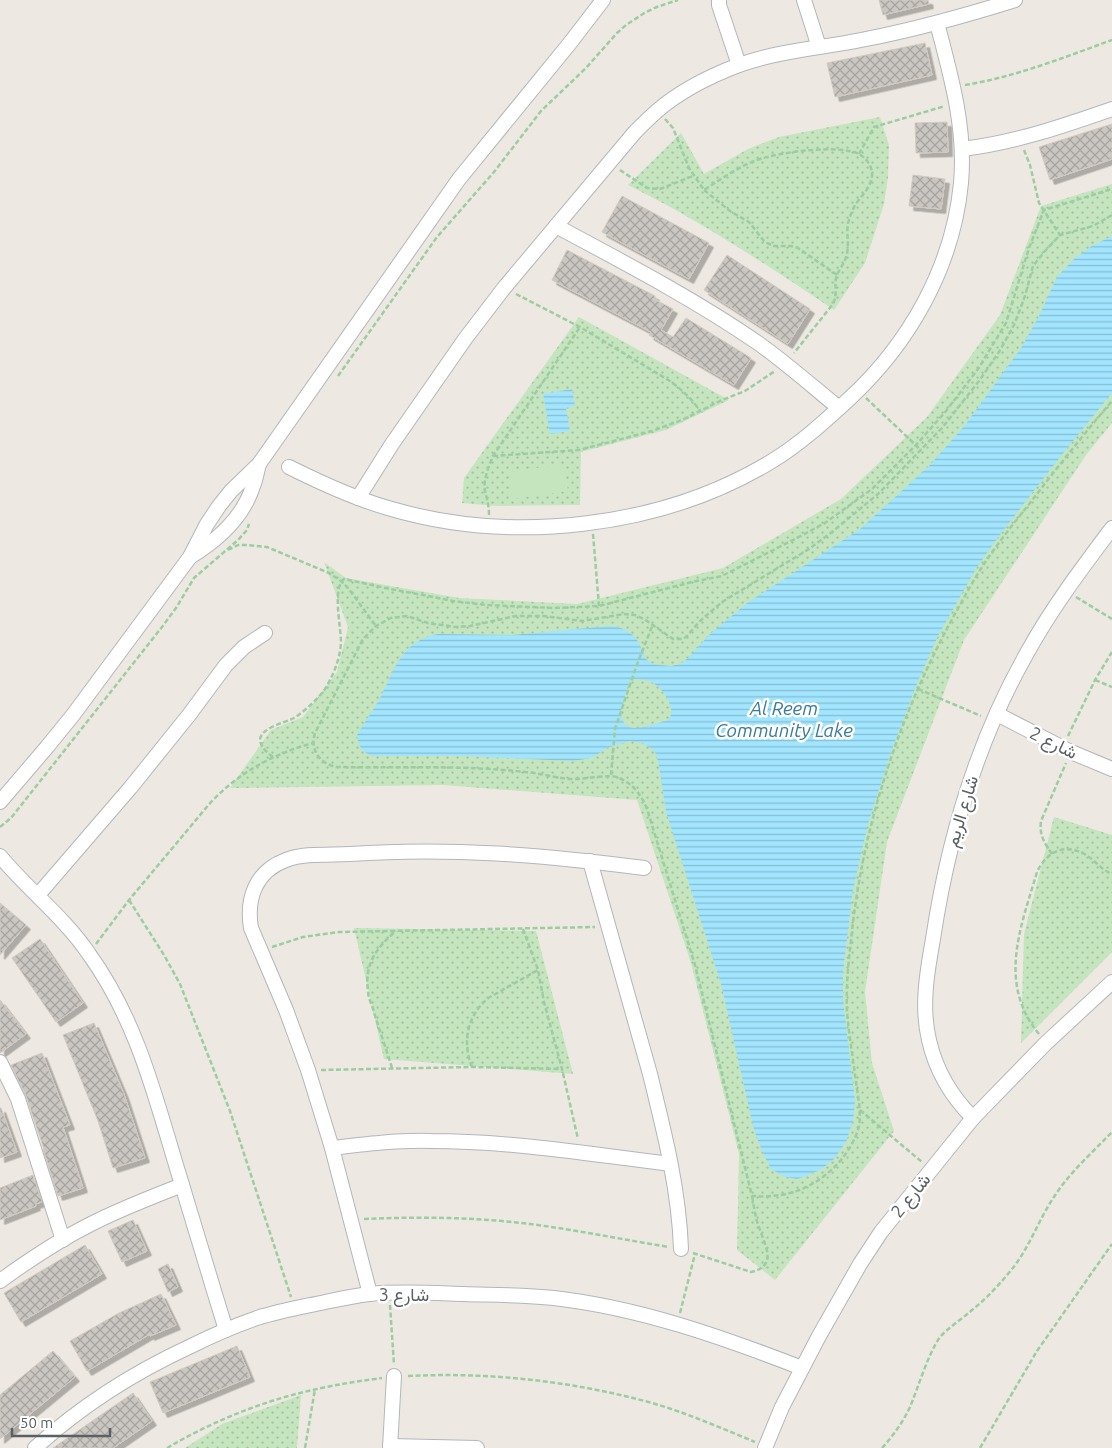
<svg xmlns="http://www.w3.org/2000/svg" width="1112" height="1448" font-family="Ubuntu,Vazirmatn,sans-serif">
  <defs>
    <pattern id="park-dots" width="8" height="8" patternUnits="userSpaceOnUse" patternTransform="scale(1.25)"><rect width="8" height="8" fill="#c5e5bf"/><path d="M2 2h.1M6 6h.1" fill="none" stroke="#a3bd9f" stroke-width="1.8" stroke-linecap="round"/></pattern>
    <pattern id="water-rules" width="6" height="5" patternUnits="userSpaceOnUse" patternTransform="scale(1.25)"><rect width="6" height="5" fill="#a2e5fe"/><path d="M0 2.5h6" fill="none" stroke="#87bdd1"/></pattern>
    <pattern id="building-cross-hatch" width="8" height="8" patternUnits="userSpaceOnUse" patternTransform="scale(1.25)"><rect width="8" height="8" fill="#cac6c1"/><path d="M0 0l8 8M0 8l8-8" fill="none" stroke="#a7a4a0"/></pattern>
    <filter id="shadow"><feDropShadow dx="4.5" dy="4.5" stdDeviation="0" flood-color="#0004"/></filter>
  </defs>
  <rect width="100%" height="100%" fill="#ede9e2"/>
  <!-- park -->
  <g fill="url(#park-dots)">
    <path d="M880,117L889,145L888,177L884,204L865,263L834,310C767,265 701,221 628,185L681,133L704,174L748,149L779,137Z"/>
    <path d="M1112,184V423L1086,455L964,640L887,842L865,992L872,1063L894,1131L775,1280L737,1250L739,1154L691,963L637,800L443,785L230,788L271,730L303,717L337,672L348,627L324,562L346,578L459,598L577,604L723,568L841,499L927,417L1000,315L1041,206Z"/>
    <path d="M579,317L729,400L666,430L581,452L580,505L496,506L462,503L464,478Z"/>
    <path d="M1054,817L1112,835V952L1021,1043L1024,934Z"/>
    <path d="M354,928L536,931L573,1074L384,1059Z"/>
    <path d="M301,1395L297,1448H185L222,1424Z"/>
  </g>
  <!-- pitch -->
  <path fill="#c5e5bf" d="M564,464L568,491L512,499L508,472Z"/>
  <!-- water -->
  <g fill="url(#water-rules)" fill-rule="evenodd">
    <path d="M1112,236V393L1061,456L999,536L977,567L938,636L918,681L891,752L868,824L853,890L843,971V1001L855,1101L853,1121L846,1142L834,1159L822,1169L809,1175L797,1179L785,1177L771,1169L762,1151L754,1130L721,984L666,812L659,766L656,754L652,749L642,743L630,741L607,748L592,758L572,761L461,756H372C362,752 358,746 357,735C364,722 373,711 380,698C395,669 401,641 438,634L512,635L609,626L618,627L626,630L634,636L639,643L646,659L651,663L660,665L671,666L680,664L688,658L709,635L747,603L860,529L929,466L965,425L1021,348L1039,316L1057,277L1075,258L1092,246ZM637,679C643,680 648,680 653,683C663,688 678,711 668,720C660,722 641,729 634,728C615,726 622,705 626,693C627,689 628,685 630,682C633,679 633,680 637,679Z"/>
    <path d="M572,389L575,406L566,408L570,431L550,434L543,394Z"/>
  </g>
  <!-- building -->
  <g fill="url(#building-cross-hatch)" stroke="#d2cac1" filter="url(#shadow)">
    <path d="M879,0H928L929,4L883,15Z"/>
    <path d="M925,43L932,75L835,97L827,63Z"/>
    <path d="M947,122L948,152L916,153L915,123Z"/>
    <path d="M1112,124V159L1050,180L1039,147Z"/>
    <path d="M913,175L945,179L941,209L909,206Z"/>
    <path d="M622,196L709,243L689,279L602,232Z"/>
    <path d="M567,250L655,296L654,299L673,309L661,330L673,337L686,318L751,358L734,385L649,335L651,332L552,280Z"/>
    <path d="M727,255L810,309L788,344L704,290Z"/>
    <path d="M0,903L26,925L0,955Z"/>
    <path d="M40,939L83,1003L56,1022L12,958Z"/>
    <path d="M0,1000L26,1034L0,1053Z"/>
    <path d="M94,1023L124,1094L145,1158L113,1168L98,1121L63,1035Z"/>
    <path d="M42,1053L70,1125L63,1127L83,1188L58,1196L43,1149H44L26,1096L11,1065Z"/>
    <path d="M0,1108H1L17,1152L0,1158Z"/>
    <path d="M33,1175L42,1202L35,1204L36,1206L0,1220V1188Z"/>
    <path d="M133,1220L147,1251L122,1262L108,1231Z"/>
    <path d="M85,1245L102,1274L21,1322L4,1293Z"/>
    <path d="M168,1264L178,1287L168,1292L158,1269Z"/>
    <path d="M161,1294L176,1325L150,1336V1334L87,1371L70,1341L119,1313Z"/>
    <path d="M237,1346L250,1377L163,1413L150,1382Z"/>
    <path d="M53,1351L75,1377L0,1439V1395Z"/>
    <path d="M133,1393L152,1421L113,1448H53Z"/>
  </g>
  <g fill="none" stroke-linecap="round" stroke-linejoin="round">
    <!-- street casing -->
    <g stroke="#b3b6b9" stroke-width="16">
      <g id="street">
        <path d="M719,0V5L739,65"/>
        <path d="M804,0L819,47"/>
        <path d="M962,149C1014,143 1063,126 1112,109"/>
        <path d="M556,226C625,263 694,299 758,343C786,363 812,386 839,408"/>
        <path d="M289,467C321,483 353,498 388,508C512,545 662,528 772,461C800,444 824,422 848,400C909,344 953,267 961,183C966,128 951,76 937,23"/>
        <path d="M358,498L392,444L465,339L504,288L635,132C642,125 649,118 657,111C680,91 710,76 739,65C778,51 821,48 861,40C913,30 964,16 1015,0"/>
        <path d="M190,557C218,540 243,518 253,486C256,479 257,471 259,464"/>
        <path d="M997,714L1071,752L1112,769"/>
        <path d="M0,802L47,747L73,715L190,557L207,524L219,506L231,491L259,464L459,179L570,43L603,0"/>
        <path d="M0,856C28,890 64,917 89,954C133,1015 152,1084 173,1155C191,1214 208,1272 226,1330"/>
        <path d="M590,861L650,1074C664,1131 679,1189 681,1249"/>
        <path d="M38,895L131,787L189,715L226,665L244,647L265,633"/>
        <path d="M0,1062L18,1099L63,1240"/>
        <path d="M973,1118C951,1096 936,1071 929,1040C921,1007 927,972 933,939C948,839 977,741 1027,653C1051,609 1082,568 1112,528"/>
        <path d="M332,1148C365,1144 398,1140 431,1141C511,1141 591,1154 670,1164"/>
        <path d="M0,1281C29,1260 59,1240 91,1224C120,1209 152,1197 182,1185"/>
        <path d="M370,1294L332,1148L308,1070L286,1010L251,928C246,898 256,871 286,860C303,853 330,855 350,854C448,847 546,855 644,868"/>
        <path d="M390,1446L477,1448"/>
        <path d="M35,1448C81,1406 133,1373 189,1347C211,1336 234,1326 257,1318C279,1311 302,1307 325,1302C339,1299 354,1296 369,1294C400,1291 433,1293 464,1294C494,1295 524,1295 554,1298C640,1308 722,1337 802,1368"/>
        <path d="M390,1448L394,1376"/>
        <path d="M765,1448L782,1407L819,1336L860,1264L881,1232L973,1118L1046,1043L1112,982"/>
      </g>
    </g>
    <!-- path -->
    <g stroke="#9ccda2" stroke-width="2.5" stroke-dasharray="5 2.5" stroke-linecap="butt">
      <path d="M965,85C1015,77 1065,57 1112,40"/>
      <path d="M665,119L673,128L689,168L704,190C721,179 738,167 757,160C779,152 839,144 859,154C866,158 871,165 872,172C873,186 862,195 855,205C852,211 850,217 848,223C846,235 850,246 846,257C844,265 838,270 836,278C834,288 838,293 833,304L794,353"/>
      <path d="M1024,150L1030,165L1039,203L1060,235"/>
      <path d="M859,154L874,127L945,106"/>
      <path d="M620,170L647,188L660,189L693,176"/>
      <path d="M704,190L730,211L749,222L764,241L769,244L774,246H791L798,248L837,275"/>
      <path d="M1112,215L1093,226L1060,235L1045,251L1033,266L1025,296L1014,325L999,352L979,381L942,428L878,494L832,532L809,549L722,602L700,621L686,637L682,639H673L644,619L635,615L624,614L582,621L544,616H516L470,626L456,627L428,623L407,616L391,618L376,626L363,639L315,733C310,750 319,762 335,767C398,768 462,765 525,772C540,773 555,778 570,779C584,780 609,773 619,778C634,784 643,797 648,812L695,965L752,1196C758,1196 764,1197 771,1196C809,1194 843,1168 857,1133C863,1118 858,1098 856,1082C853,1059 849,1035 847,1012C846,988 848,965 851,941C862,826 900,713 956,612C965,596 974,579 984,564C998,543 1014,523 1030,503C1056,469 1084,434 1112,401"/>
      <path d="M516,294L580,327L670,381C682,390 692,399 700,411"/>
      <path d="M338,376L437,237L494,172L541,111L586,68L617,33L626,25L646,12L657,7L678,0"/>
      <path d="M866,398L921,450"/>
      <path d="M493,456L579,450L652,431L682,420L722,400L745,391L775,371"/>
      <path d="M489,515C489,506 487,499 485,491C483,479 489,466 493,456L580,327"/>
      <path d="M593,534L599,606"/>
      <path d="M228,550L238,545H248L267,547L329,573L341,581L348,588L376,626"/>
      <path d="M1076,597L1112,619"/>
      <path d="M1095,680L1112,687"/>
      <path d="M918,689L981,716"/>
      <path d="M1068,736L1095,680L1112,652"/>
      <path d="M273,757C269,754 264,750 262,746C252,729 285,723 294,718C306,710 317,700 325,689C334,674 340,659 341,642C341,627 332,588 344,579L390,589L423,595L453,601L486,605L554,608L599,606L692,582L722,576L795,539L825,523L872,489L916,445L946,411L978,369L1006,323L1029,248L1044,210L1112,189"/>
      <path d="M611,775L615,729L636,667L653,624"/>
      <path d="M0,827L11,818L162,627L176,608L194,578L238,540L247,530L249,524"/>
      <path d="M1052,854C1044,843 1039,834 1041,821L1066,763"/>
      <path d="M129,900L164,955L180,984L230,1111L291,1297"/>
      <path d="M523,929L538,970L544,1002L562,1069L578,1139"/>
      <path d="M96,944L129,900L211,802C240,772 273,754 313,743"/>
      <path d="M272,947L303,937L339,932L595,927"/>
      <path d="M1039,1034C997,983 1021,927 1037,872C1046,852 1065,842 1086,855C1096,861 1100,869 1112,874"/>
      <path d="M472,1067C462,1042 467,1017 487,999C492,995 499,993 504,989C515,983 527,976 538,970"/>
      <path d="M392,1068C386,1048 379,1029 373,1009C371,1003 368,997 368,991C364,964 377,947 396,931"/>
      <path d="M321,1070L472,1067L562,1069"/>
      <path d="M860,1110L922,1162"/>
      <path d="M364,1219C410,1217 456,1217 502,1221C558,1226 613,1238 669,1247"/>
      <path d="M693,1253L751,1272C779,1266 764,1244 759,1227C755,1217 754,1206 752,1196"/>
      <path d="M390,1305L394,1365"/>
      <path d="M680,1313L695,1254"/>
      <path d="M408,1376C490,1372 572,1381 652,1403C687,1413 721,1428 755,1442"/>
      <path d="M167,1448C213,1421 265,1400 317,1389C339,1384 360,1381 382,1378"/>
      <path d="M305,1448L315,1389"/>
      <path d="M882,1448C893,1436 903,1422 910,1407C918,1388 928,1354 940,1337C949,1327 962,1319 972,1310C987,1298 1000,1284 1012,1269C1030,1247 1039,1218 1056,1194C1071,1171 1093,1152 1112,1132"/>
      <path d="M980,1448L1037,1351L1112,1244"/>
    </g>
    <!-- street -->
    <use href="#street" stroke="#fff" stroke-width="14"/>
  </g>
  <g text-anchor="middle" dominant-baseline="central" stroke-width="5" stroke-linejoin="round" paint-order="stroke">
    <!-- street labels -->
    <g font-size="18" fill="#5a6063" stroke="#fff">
      <text transform="translate(1054 742) rotate(26)">شارع 2</text>
      <text transform="translate(961 811) rotate(-73)">شارع الريم</text>
      <text transform="translate(910 1195) rotate(-51)">شارع 2</text>
      <text x="404" y="1294">شارع 3</text>
    </g>
    <!-- water labels -->
    <g font-size="19" font-style="italic" fill="#3a7b9e" stroke="#fff">
      <text x="784" y="708">Al Reem<tspan x="784" dy="22">Community Lake</tspan></text>
    </g>
  </g>
  <!-- scale -->
  <path d="M12 1428v8h98v-8" fill="none" stroke="#5a6063" stroke-width="2.5"/>
  <text x="20" y="1428" font-size="15" fill="#5a6063" stroke="#ffffff" stroke-width="4" paint-order="stroke">50 m</text>
</svg>
